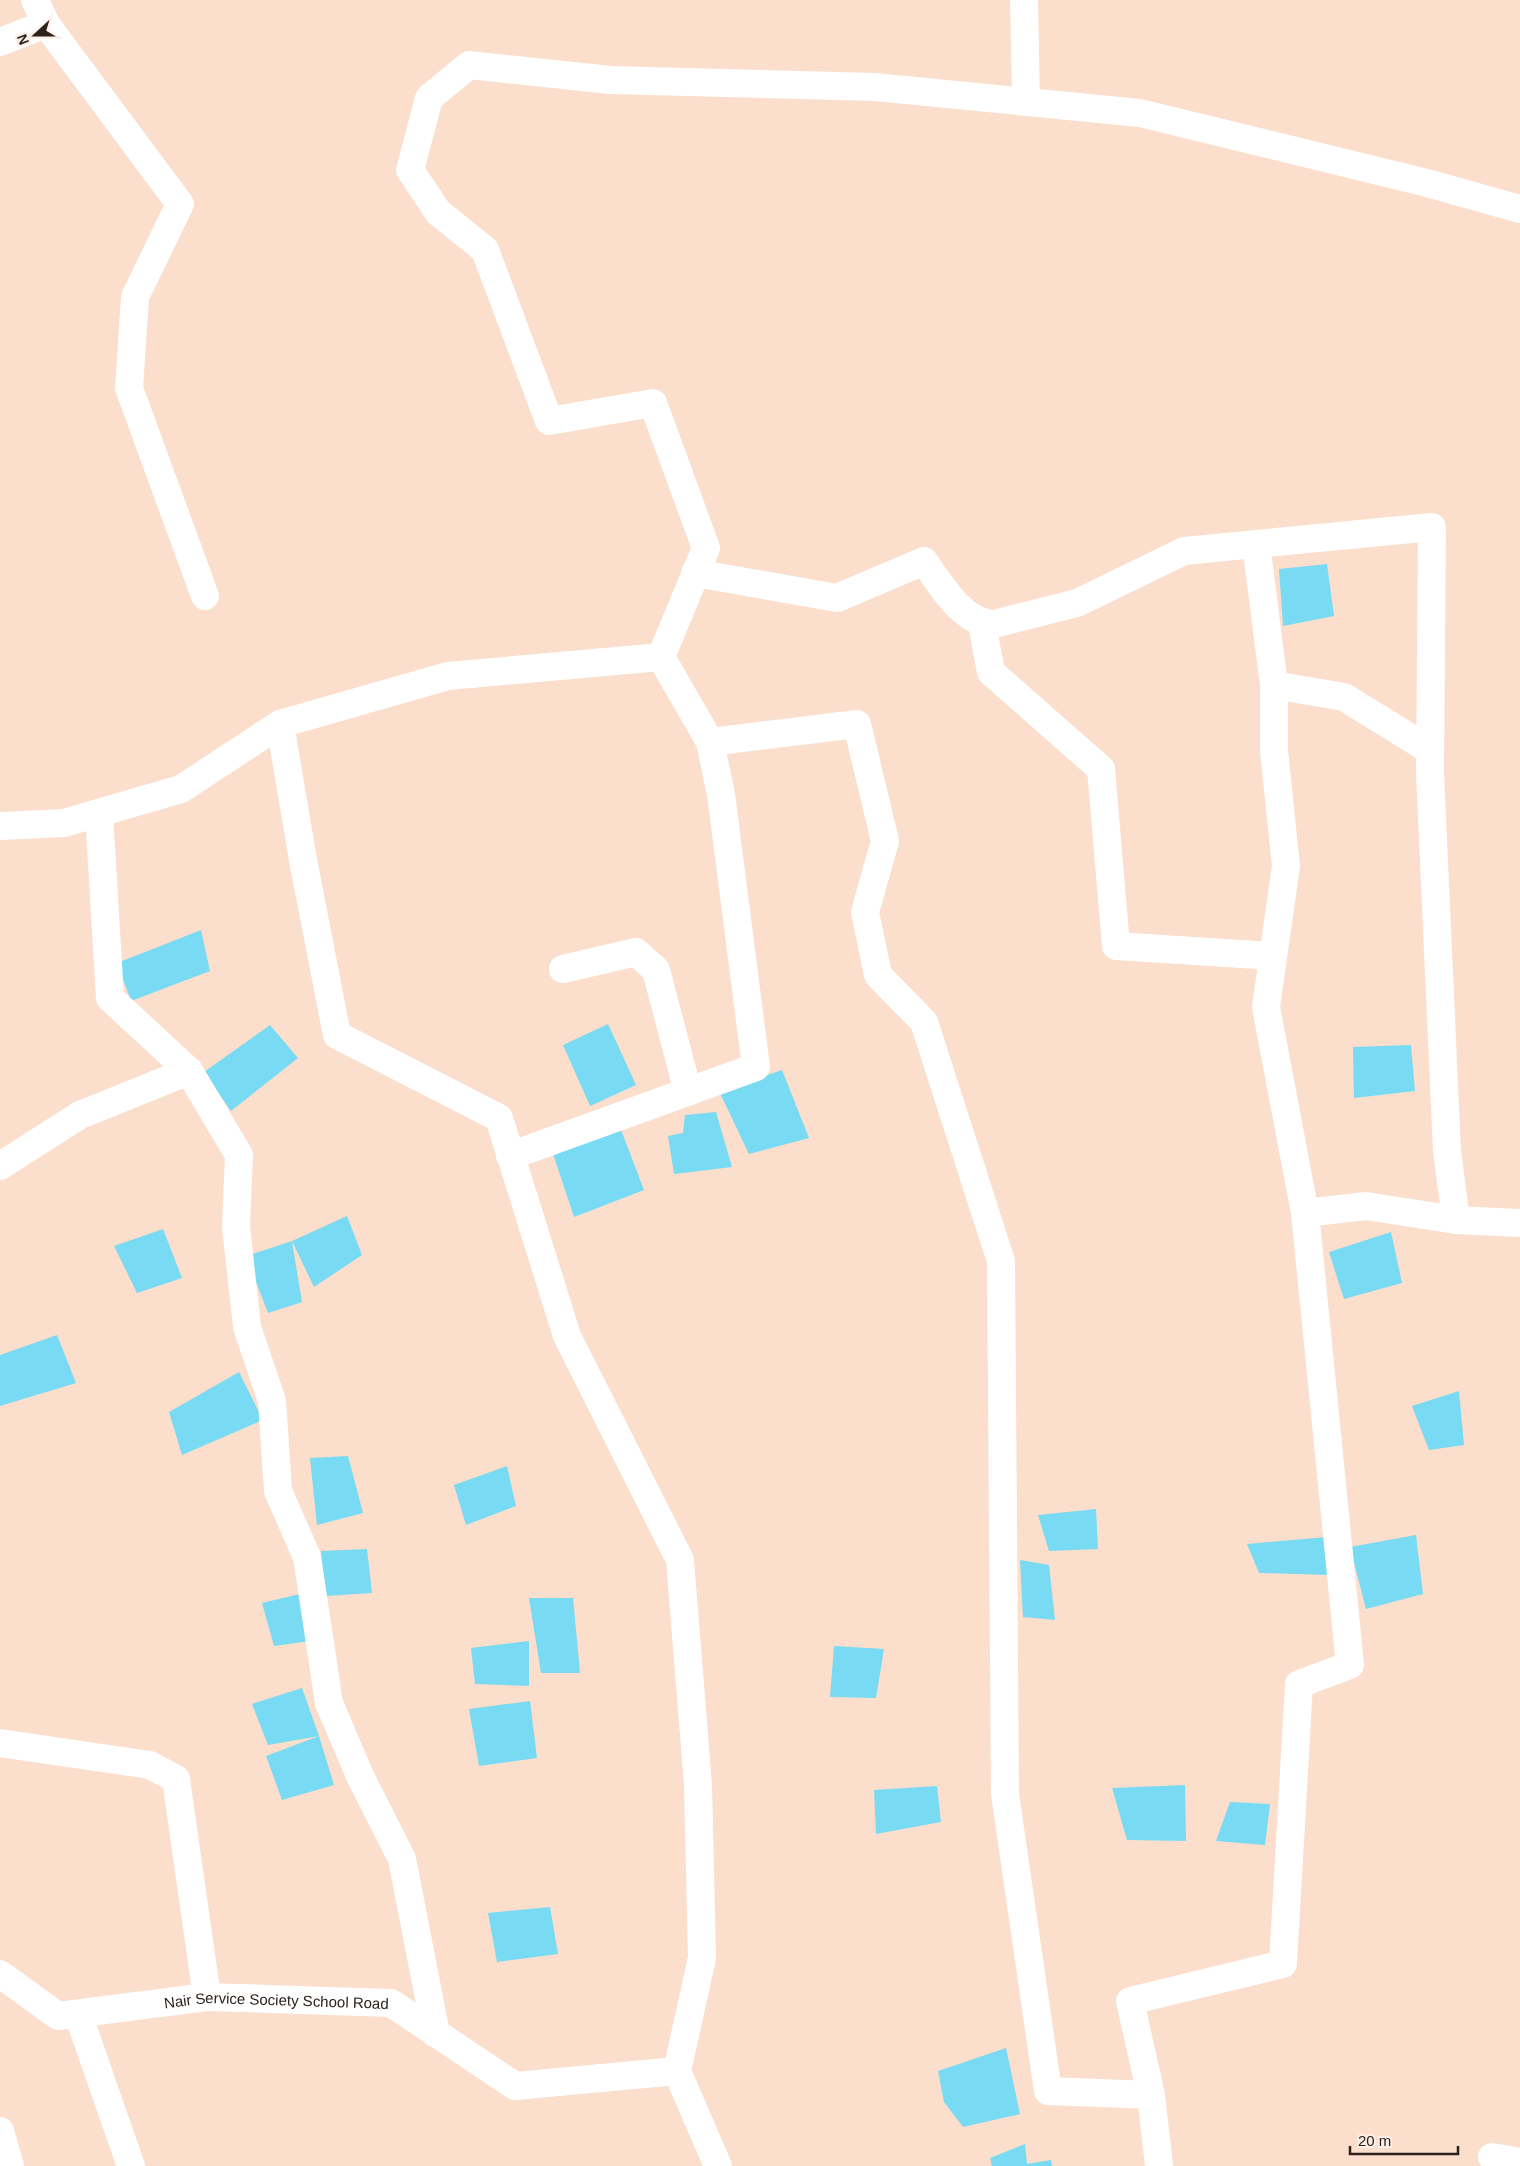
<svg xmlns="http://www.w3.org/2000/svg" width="1520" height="2166" font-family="Arial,sans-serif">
  <rect width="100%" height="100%" fill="#fbdecc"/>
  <!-- building -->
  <g fill="#78dbf3">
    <path d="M1327,564L1334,616L1283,626L1279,569Z"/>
    <path d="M201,930L210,971L131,1001L117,963Z"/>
    <path d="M608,1024L636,1085L590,1106L563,1045Z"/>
    <path d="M270,1025L298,1058L231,1111L204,1072Z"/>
    <path d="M1411,1045L1415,1091L1354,1098L1353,1047Z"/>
    <path d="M782,1070L809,1138L749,1154L719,1091Z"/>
    <path d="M716,1112L732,1167L674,1174L668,1136L683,1133L685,1115Z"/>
    <path d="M618,1122L644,1190L574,1217L551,1148Z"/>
    <path d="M347,1216L362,1255L314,1287L292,1241L302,1302L268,1313L246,1256L292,1241Z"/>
    <path d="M163,1229L182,1278L137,1293L114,1246Z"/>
    <path d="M1391,1232L1402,1283L1344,1299L1329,1252Z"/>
    <path d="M57,1335L76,1383L0,1406V1355Z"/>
    <path d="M239,1372L263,1420L182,1455L169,1412Z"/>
    <path d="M1459,1391L1464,1445L1429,1450L1412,1406Z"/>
    <path d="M348,1456L363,1513L317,1525L310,1458Z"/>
    <path d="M507,1466L516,1506L466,1525L454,1485Z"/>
    <path d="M1096,1509L1098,1549L1049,1551L1038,1515Z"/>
    <path d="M1416,1535L1423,1594L1366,1609L1350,1547Z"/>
    <path d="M1326,1537L1329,1575L1259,1573L1247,1544Z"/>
    <path d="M367,1549L372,1593L325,1596L321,1551Z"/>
    <path d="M1020,1560L1049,1565L1055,1620L1023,1617Z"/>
    <path d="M304,1593L317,1640L274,1646L262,1603Z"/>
    <path d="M529,1598H573L580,1673H541Z"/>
    <path d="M529,1641V1686L475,1684L471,1648Z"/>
    <path d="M834,1646L884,1649L876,1698L830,1697Z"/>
    <path d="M302,1688L319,1736L334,1785L282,1800L266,1756L319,1736L268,1745L252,1704Z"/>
    <path d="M530,1701L537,1758L479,1766L469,1709Z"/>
    <path d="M1185,1785L1186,1841L1127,1840L1112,1788Z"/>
    <path d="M937,1786L941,1822L876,1834L874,1790Z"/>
    <path d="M1230,1802L1270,1804L1265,1845L1216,1841Z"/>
    <path d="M550,1907L558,1954L497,1962L488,1913Z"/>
    <path d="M1006,2048L1020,2114L963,2127L944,2102L938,2071Z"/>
    <path d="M1025,2144L1027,2164L1051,2160L1052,2166H992L990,2158Z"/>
  </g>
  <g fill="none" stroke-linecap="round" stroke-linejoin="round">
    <!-- street -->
    <g stroke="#fff" stroke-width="28">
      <path d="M35,0L46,24L180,204L135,297L129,388L205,596"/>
      <path d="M1024,0L1026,102"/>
      <path d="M0,42L46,24"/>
      <path d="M1256,544L1274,685"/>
      <path d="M695,573L837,598L924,561C941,585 962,623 994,624L1077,603L1184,551L1432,527L1430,773L1447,1151L1456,1220"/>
      <path d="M982,624L991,672L1101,769L1116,946L1273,956"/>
      <path d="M661,657L706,548L653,403L549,421L485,250L438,212L410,170L429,98L469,65L610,80L875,87L1140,113L1427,183L1520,209"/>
      <path d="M280,724L448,676L661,657L710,742L857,724L885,841L865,912L878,975L924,1022L1001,1261L1005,1794L1048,2091L1151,2095L1159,2166"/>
      <path d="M99,813L110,998L189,1071L239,1155L236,1227L247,1327L272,1401L278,1491L307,1557L329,1703L360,1776L402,1859L436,2034"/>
      <path d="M0,826L64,823L181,789L280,724L303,860L337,1035L499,1118L567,1336L680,1560L698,1785L702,1958L677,2071"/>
      <path d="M563,969L636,952L656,970L688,1092"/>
      <path d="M510,1156L756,1067L721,794L710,742"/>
      <path d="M0,1166L80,1115L189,1071"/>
      <path d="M1305,1213L1366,1206L1456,1220L1520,1223"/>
      <path d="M0,1743L150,1765L176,1779L207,1997"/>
      <path id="s1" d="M0,1974L58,2016L207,1997L391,2003L515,2086L677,2071L718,2166"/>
      <path d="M78,2014L131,2166"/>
      <path d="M1151,2095L1130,2001L1283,1964L1299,1684L1350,1665L1305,1213L1266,1007L1286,866L1274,751V685L1344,697L1430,750"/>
      <path d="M0,2131L10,2166"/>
      <path d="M1492,2157L1520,2162"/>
    </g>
  </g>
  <g text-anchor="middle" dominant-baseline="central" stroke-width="4" stroke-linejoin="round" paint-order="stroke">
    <!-- street labels -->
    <g font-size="15" fill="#2c211b" stroke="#fbefe8">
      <text stroke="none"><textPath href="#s1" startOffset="291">Nair Service Society School Road</textPath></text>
    </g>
  </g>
  <!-- north arrow -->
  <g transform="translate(35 35) rotate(249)" stroke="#fbefe8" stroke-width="4" paint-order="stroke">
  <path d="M0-4L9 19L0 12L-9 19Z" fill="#2c211b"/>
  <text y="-8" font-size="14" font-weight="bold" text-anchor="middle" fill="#2c211b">N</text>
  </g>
  <!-- scale -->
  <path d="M1350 2146v8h108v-8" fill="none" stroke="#2c211b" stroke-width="2.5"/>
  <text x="1358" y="2146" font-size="15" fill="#2c211b" stroke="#fbefe8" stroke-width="4" paint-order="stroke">20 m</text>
</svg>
